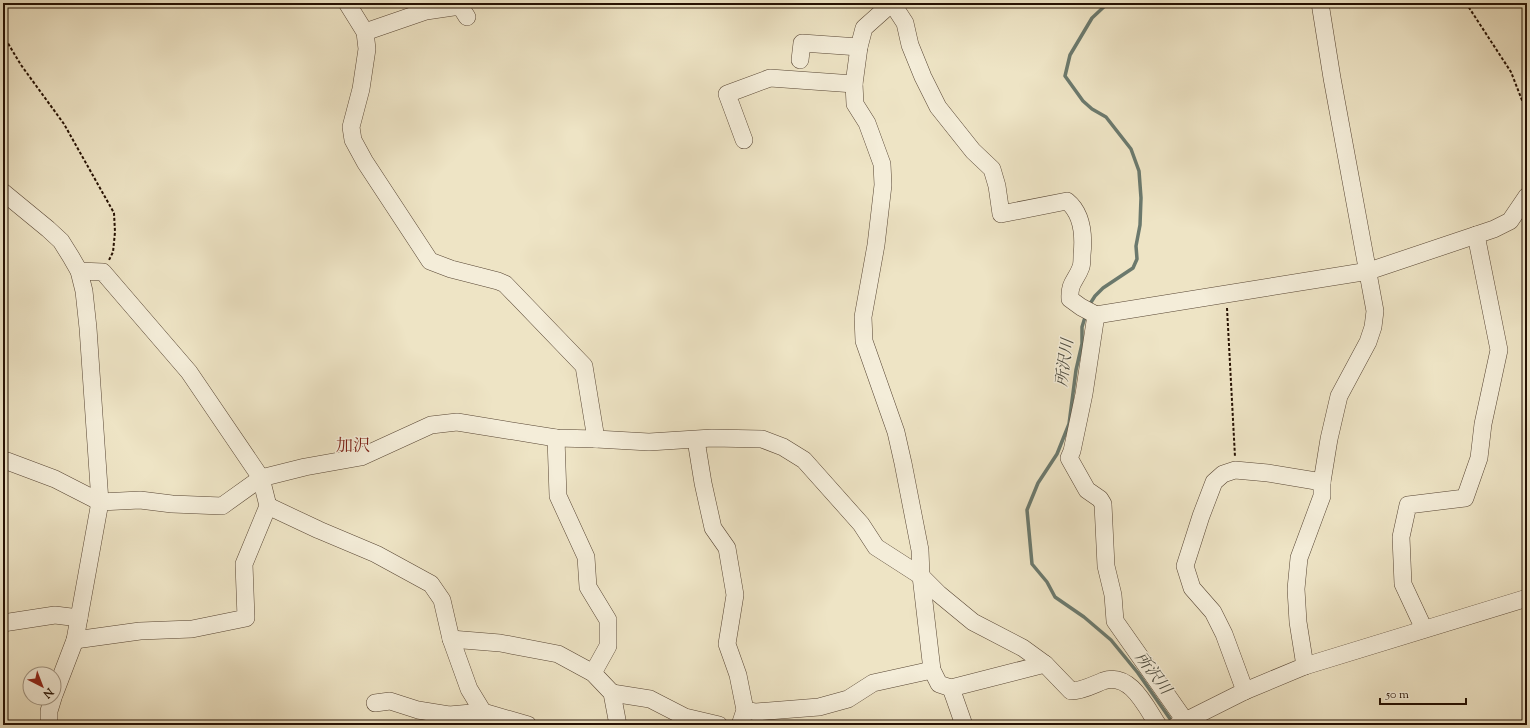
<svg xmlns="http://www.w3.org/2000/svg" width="1530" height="728" font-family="'Sorts Mill Goudy','Noto Serif JP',serif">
  <rect width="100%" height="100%" fill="#eee4c5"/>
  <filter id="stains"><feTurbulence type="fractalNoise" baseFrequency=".005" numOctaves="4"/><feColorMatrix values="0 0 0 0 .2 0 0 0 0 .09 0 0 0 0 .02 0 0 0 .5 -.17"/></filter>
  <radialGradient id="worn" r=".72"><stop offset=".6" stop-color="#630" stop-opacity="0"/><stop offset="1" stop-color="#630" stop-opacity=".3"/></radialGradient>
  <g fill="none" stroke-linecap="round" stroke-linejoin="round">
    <!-- stream -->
    <g stroke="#6b796d" stroke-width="3.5">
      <path d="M1088,307L1095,296L1103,288L1133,268L1137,259L1136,246L1140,225L1141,198L1139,171L1131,149L1106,117L1092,109L1083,101L1065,76L1070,55L1092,18L1108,3"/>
      <path d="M1086,314L1082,327V344L1076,370L1069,424L1057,454L1038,483L1027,510L1032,564L1047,582L1055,597L1084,617L1111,640L1138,673L1173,723"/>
    </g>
    <!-- minor casing -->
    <g stroke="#574533" stroke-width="18">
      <g id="minor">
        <path d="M347,3L365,32L367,49L361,89L351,127L353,140L365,162L430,261L451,269L498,281L505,284L584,366L596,439"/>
        <path d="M892,3L864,28L859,47L854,84L855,104L867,123L882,164L883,185L876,245L863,317L864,341L896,432L903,463L920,550L921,576L932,670L939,684L951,688L1045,664L1071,691C1082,691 1093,685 1103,681C1130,671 1146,707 1158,725"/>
        <path d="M892,3L905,23L910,45L923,77L938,107L973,151L992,169L997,186L1001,214L1067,201C1083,214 1084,236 1082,255C1082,259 1082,264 1081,267C1076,281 1069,282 1070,299L1081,307L1096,315L1369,271L1494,229L1510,221L1527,196"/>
        <path d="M365,32L426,11L460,6L467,17"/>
        <path d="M800,60L802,43L859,47"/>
        <path d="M744,140L727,94L770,78L854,84"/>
        <path d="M3,192L48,229L61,241L71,257L79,271L84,291L88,328L100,502L75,640L54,695"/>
        <path d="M1096,315L1084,394L1072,451L1069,458L1087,490L1100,499L1103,504L1106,566L1113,595L1115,621L1188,725"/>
        <path d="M556,438L558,496L586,557L588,587L608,620V646L593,673"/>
        <path d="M696,440L703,483L713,528L727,548L735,595L727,644L738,675L745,710L740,725"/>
        <path d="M3,461H7L55,479L100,502L140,500L172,504L222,506L261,478L305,467L361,457L431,425L457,422L556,438L596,439L649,442L712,438L762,439L783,447L804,460L861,524L876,547L921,576L939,594L973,622L1023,648L1045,664"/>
        <path d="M268,506L319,530L376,554L431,584L442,600L451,639L469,689L483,712L528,725"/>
        <path d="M3,623L55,615L79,618"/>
        <path d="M1424,629L1403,584L1401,537L1408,505L1465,498L1479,458L1483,424L1499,350L1476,235"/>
        <path d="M451,639L500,643L558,654L593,673L612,693L618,725"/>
        <path d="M75,640L140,631L192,629L246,618L244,564L268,506L261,478L189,372L103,272L79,271"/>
        <path d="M1305,666L1298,622L1296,589L1299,558L1322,496V482L1329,439L1339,396L1368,342L1373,327L1375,311L1332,78L1320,3"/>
        <path d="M951,688L964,725"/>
        <path d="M1245,691L1224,634L1213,612L1192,588L1185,566L1201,516L1214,482L1223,474L1235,470L1268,473L1322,482"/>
        <path d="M612,693L650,699L685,717L719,725"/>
        <path d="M375,703L390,701L418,710L449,715L483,712"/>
        <path d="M745,710L756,712L819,707L848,699L873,683L932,670"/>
        <path d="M49,725V711L53,698"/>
        <path d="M1177,725L1245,691L1305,666L1527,598"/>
      </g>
    </g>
    <!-- path -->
    <g stroke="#251002" stroke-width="2" stroke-dasharray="3 2" stroke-linecap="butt">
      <path d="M1466,3L1511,72L1527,113"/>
      <path d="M3,35L21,65L64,124L114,213L115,232L113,252L109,260"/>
      <path d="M1227,308L1235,457"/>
    </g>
    <!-- minor -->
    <use href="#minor" stroke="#f4edd9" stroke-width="17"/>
  </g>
  <g text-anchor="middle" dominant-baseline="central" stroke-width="3" stroke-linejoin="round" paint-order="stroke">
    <!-- water labels -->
    <g font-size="16" font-style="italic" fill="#4e4d40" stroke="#f4edd9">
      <text transform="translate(1066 363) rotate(-82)">所沢川</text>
      <text transform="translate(1152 674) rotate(53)">所沢川</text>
    </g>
    <!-- quarter labels -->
    <g font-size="17" fill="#7a1f14" stroke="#f4edd9">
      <text x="353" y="447">加沢</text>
    </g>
  </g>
  <!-- margin -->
  <rect width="1530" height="728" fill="none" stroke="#eee4c5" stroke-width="16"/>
  <rect x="4" y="4" width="1522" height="720" fill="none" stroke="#251002" stroke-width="2"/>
  <rect x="8" y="8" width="1514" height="712" fill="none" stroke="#251002"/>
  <!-- north arrow -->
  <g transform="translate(42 686) rotate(138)"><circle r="19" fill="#f4edd9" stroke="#a19583"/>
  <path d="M0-3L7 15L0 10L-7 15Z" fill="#8f2418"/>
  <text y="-6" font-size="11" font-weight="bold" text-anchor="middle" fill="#251002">N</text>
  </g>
  <!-- scale -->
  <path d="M1380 698v6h86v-6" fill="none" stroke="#251002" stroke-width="2"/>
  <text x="1386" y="698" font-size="12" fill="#251002" stroke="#f4edd9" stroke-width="3" paint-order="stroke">50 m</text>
  <rect width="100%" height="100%" filter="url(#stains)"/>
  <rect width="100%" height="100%" fill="url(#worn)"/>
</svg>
